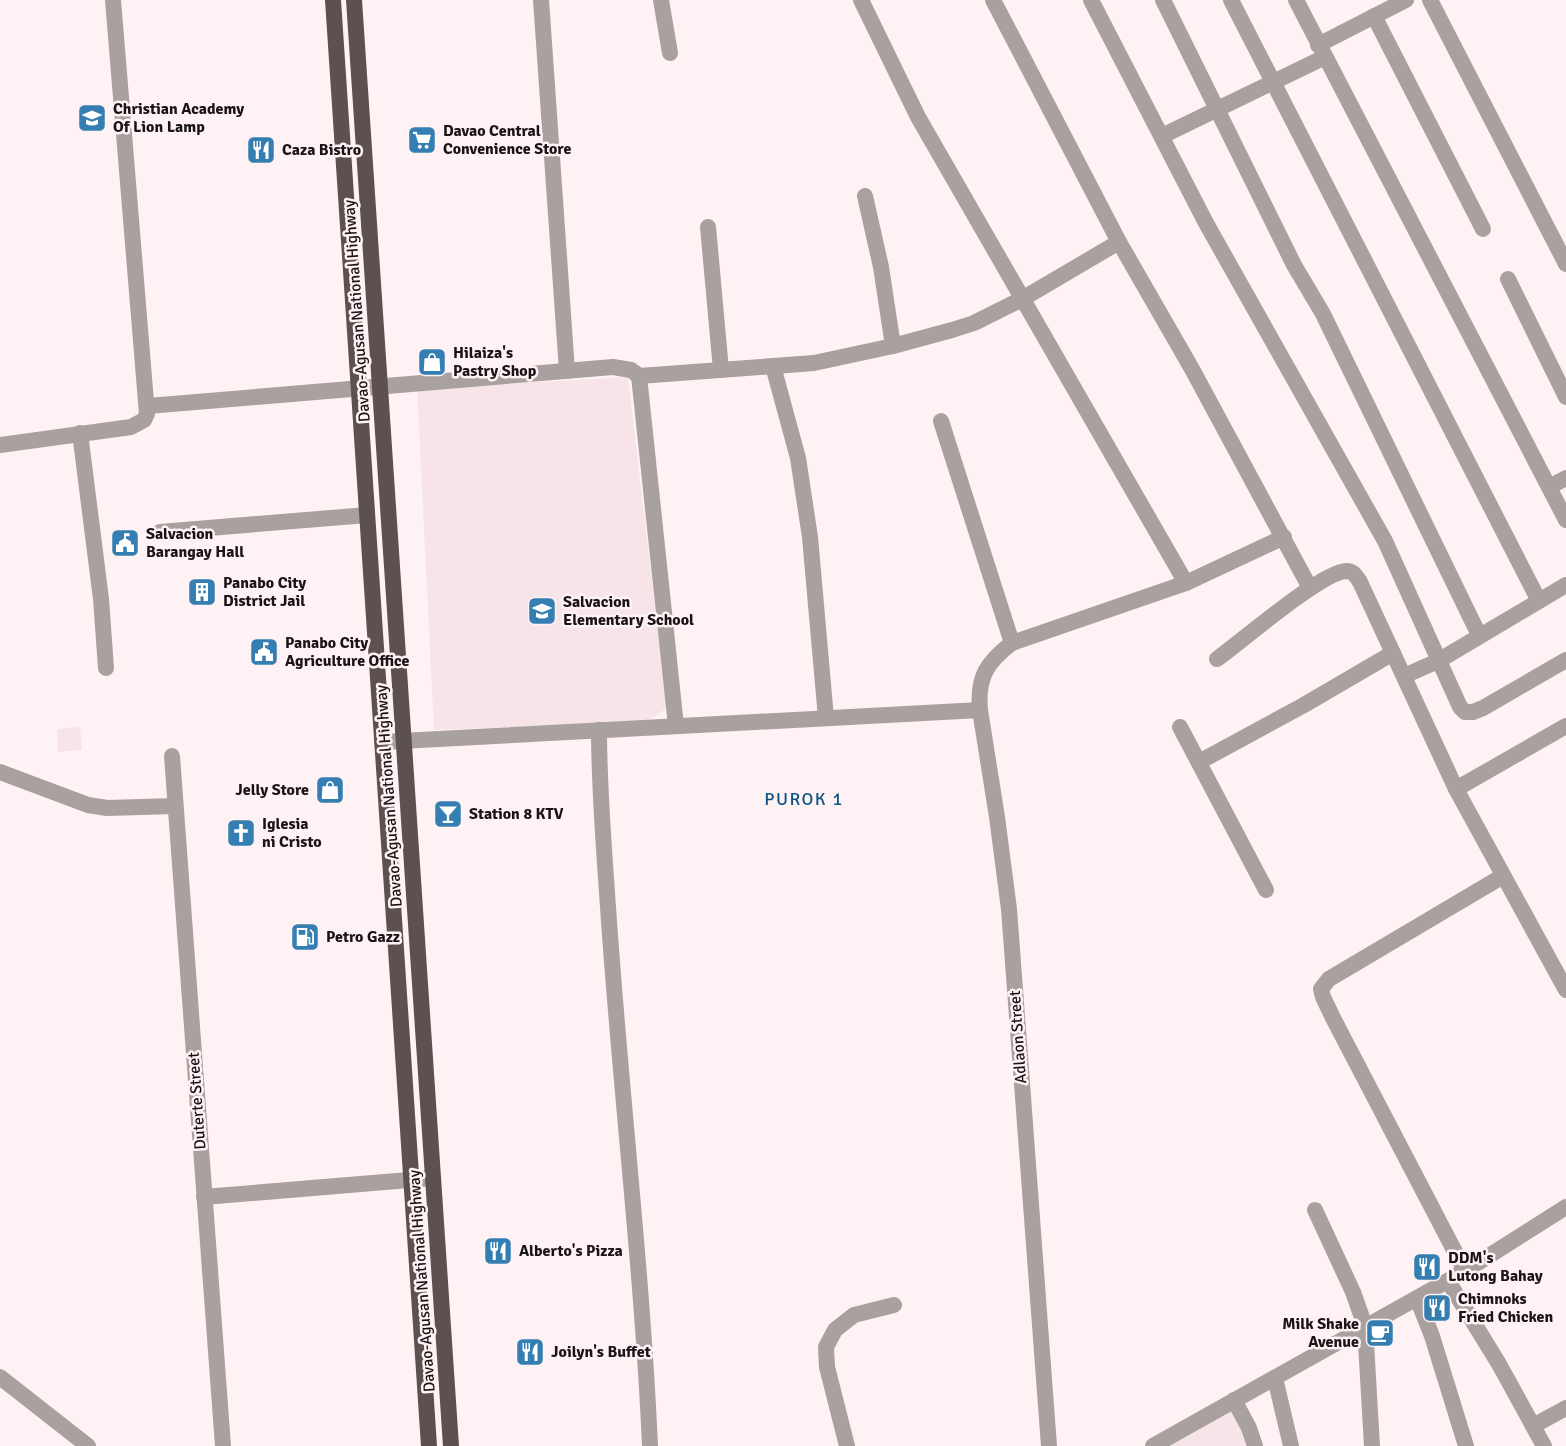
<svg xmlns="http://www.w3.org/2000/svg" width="1566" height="1446" font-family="Signika,sans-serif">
  <rect width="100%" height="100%" fill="#fff2f4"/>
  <!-- built -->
  <g fill="#f7e4e8">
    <path d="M628,377L667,708L647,722L434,730L417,389Z"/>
    <path d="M80,727L82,750L58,752L57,729Z"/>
    <path d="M1233,1405L1248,1446H1161Z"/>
  </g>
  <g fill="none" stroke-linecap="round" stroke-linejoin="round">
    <!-- minor -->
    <g stroke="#a8a1a0" stroke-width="16">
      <path d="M541,0L567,371"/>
      <path d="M661,0L670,53"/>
      <path d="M861,0L918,117L1186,583"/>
      <path d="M993,0L1119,242L1192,369L1310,588"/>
      <path d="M1091,0L1206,223L1385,541L1460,707L1465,712H1473L1483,708L1566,660"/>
      <path d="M1163,0L1294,265L1323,314L1479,635"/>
      <path d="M1231,0L1539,601"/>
      <path d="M1296,0L1566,520"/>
      <path d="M1430,0L1566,264"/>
      <path d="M1374,16L1483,229"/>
      <path d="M1318,45L1406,0"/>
      <path d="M1162,136L1325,57"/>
      <path d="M865,196L881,267L893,346"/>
      <path d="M708,227L721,370"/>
      <path d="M1508,279L1566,397"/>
      <path d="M773,366L798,458L810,537L826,718"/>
      <path d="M639,376L676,726"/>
      <path d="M148,406L613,367L631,370L639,376L814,363L893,346L952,330L974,323L1022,299L1119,242"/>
      <path d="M941,421L1012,643"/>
      <path d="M80,433L101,599L106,668"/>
      <path d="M0,445L131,427L144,420L147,414L113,0"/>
      <path d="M1549,487L1566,478"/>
      <path d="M160,532L367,515"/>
      <path d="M1217,659C1242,641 1320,573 1346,571C1354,571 1356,576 1360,582L1456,789L1566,990"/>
      <path d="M1404,676L1438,661L1566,585"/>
      <path d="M980,710C977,677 987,662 1012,643L1186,583L1284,537"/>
      <path d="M1180,727L1266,890"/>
      <path d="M599,730C599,789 604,848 608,907C620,1087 642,1266 650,1446"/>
      <path d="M172,756L223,1446"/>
      <path d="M1199,762L1304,705L1393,653"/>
      <path d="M0,772L88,805L107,808L175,806"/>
      <path d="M1456,789L1566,726"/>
      <path d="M204,1197L433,1178"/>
      <path d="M1315,1210L1353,1292L1365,1326L1372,1446"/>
      <path d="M1465,1271L1333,1018L1323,997L1321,989L1329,979L1503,876"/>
      <path d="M1448,1281L1499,1364L1544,1446"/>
      <path d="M1417,1298L1432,1336L1466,1446"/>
      <path d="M1275,1378L1291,1446"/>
      <path d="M1234,1400L1249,1428L1255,1446"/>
      <path d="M1533,1426L1566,1408"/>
      <path d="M847,1446L827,1367L826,1347L835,1330L854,1315L894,1305"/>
    </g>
    <!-- tertiary -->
    <g stroke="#a8a1a0" stroke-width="16">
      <path d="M382,742L980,710L997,817L1009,909L1049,1446"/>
      <path d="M0,1377L88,1446"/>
      <path d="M1153,1446L1465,1271L1566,1207"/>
    </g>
    <!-- trunk -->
    <g stroke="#5c514f" stroke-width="16">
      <path d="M333,0L429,1446"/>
      <path d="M354,0L451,1446"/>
    </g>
  </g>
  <!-- icons -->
  <defs>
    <g id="school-square" transform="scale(1.5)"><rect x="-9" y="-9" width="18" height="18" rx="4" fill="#347eb1" stroke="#fff2f4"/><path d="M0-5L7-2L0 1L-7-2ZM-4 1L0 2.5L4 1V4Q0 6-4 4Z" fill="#fff"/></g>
    <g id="supermarket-square" transform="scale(1.5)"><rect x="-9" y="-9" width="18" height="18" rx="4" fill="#347eb1" stroke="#fff2f4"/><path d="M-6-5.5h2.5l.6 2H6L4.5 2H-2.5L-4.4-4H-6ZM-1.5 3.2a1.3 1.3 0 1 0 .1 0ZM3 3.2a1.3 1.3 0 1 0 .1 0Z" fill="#fff"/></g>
    <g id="restaurant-square" transform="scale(1.5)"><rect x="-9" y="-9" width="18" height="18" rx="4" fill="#347eb1" stroke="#fff2f4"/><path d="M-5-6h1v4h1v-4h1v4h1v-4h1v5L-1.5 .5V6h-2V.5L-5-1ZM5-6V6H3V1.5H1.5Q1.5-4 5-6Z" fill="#fff"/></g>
    <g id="shop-square" transform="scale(1.5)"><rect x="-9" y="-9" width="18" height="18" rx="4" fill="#347eb1" stroke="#fff2f4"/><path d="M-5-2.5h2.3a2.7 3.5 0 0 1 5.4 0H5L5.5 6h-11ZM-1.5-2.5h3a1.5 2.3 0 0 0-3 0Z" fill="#fff"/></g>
    <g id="civic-square" transform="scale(1.5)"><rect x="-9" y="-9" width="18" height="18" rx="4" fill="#347eb1" stroke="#fff2f4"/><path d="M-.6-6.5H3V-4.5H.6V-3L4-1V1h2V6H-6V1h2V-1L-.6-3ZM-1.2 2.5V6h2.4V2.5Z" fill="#fff"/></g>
    <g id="building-square" transform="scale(1.5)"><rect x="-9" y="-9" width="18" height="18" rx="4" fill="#347eb1" stroke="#fff2f4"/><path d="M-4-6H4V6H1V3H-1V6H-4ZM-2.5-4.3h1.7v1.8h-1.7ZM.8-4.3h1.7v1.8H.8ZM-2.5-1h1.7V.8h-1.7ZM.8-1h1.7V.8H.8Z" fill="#fff"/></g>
    <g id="bar-square" transform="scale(1.5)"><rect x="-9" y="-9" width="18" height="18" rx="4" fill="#347eb1" stroke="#fff2f4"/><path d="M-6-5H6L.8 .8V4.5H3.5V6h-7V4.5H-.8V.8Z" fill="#fff"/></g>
    <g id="church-square" transform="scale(1.5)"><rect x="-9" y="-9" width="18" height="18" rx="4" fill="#347eb1" stroke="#fff2f4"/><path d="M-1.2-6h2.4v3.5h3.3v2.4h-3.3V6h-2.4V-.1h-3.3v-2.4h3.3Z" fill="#fff"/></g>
    <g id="fuel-square" transform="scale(1.5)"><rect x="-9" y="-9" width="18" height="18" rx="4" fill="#347eb1" stroke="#fff2f4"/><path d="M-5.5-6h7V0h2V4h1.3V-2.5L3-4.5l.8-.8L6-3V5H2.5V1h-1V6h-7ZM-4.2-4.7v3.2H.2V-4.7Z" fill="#fff"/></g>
    <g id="cafe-square" transform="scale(1.5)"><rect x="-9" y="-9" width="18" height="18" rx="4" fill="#347eb1" stroke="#fff2f4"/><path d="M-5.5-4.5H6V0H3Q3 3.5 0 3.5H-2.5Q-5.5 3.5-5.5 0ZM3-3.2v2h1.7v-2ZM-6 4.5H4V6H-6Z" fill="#fff"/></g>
  </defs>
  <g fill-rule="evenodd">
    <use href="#school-square" x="92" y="118"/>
    <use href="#supermarket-square" x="422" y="140"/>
    <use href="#restaurant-square" x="261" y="150"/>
    <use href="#shop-square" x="432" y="362"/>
    <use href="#civic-square" x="125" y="543"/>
    <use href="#building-square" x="202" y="592"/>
    <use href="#school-square" x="542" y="611"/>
    <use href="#civic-square" x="264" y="652"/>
    <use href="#shop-square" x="330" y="790"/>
    <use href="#bar-square" x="448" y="814"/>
    <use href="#church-square" x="241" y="833"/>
    <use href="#fuel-square" x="305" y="937"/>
    <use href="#restaurant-square" x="498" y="1251"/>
    <use href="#restaurant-square" x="1427" y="1267"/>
    <use href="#restaurant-square" x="1437" y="1308"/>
    <use href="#cafe-square" x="1380" y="1333"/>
    <use href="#restaurant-square" x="530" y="1352"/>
  </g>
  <g text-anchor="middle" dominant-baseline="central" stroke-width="5" stroke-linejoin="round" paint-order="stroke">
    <!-- poi labels -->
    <g font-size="16" font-weight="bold" fill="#191415" stroke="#fff2f4" text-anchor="start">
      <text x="113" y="109">Christian Academy<tspan x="113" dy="18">Of Lion Lamp</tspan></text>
      <text x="443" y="131">Davao Central<tspan x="443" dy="18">Convenience Store</tspan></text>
      <text x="282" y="150">Caza Bistro</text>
      <text x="453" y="353">Hilaiza's<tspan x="453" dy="18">Pastry Shop</tspan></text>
      <text x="146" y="534">Salvacion<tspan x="146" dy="18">Barangay Hall</tspan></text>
      <text x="223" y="583">Panabo City<tspan x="223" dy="18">District Jail</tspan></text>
      <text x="563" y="602">Salvacion<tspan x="563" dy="18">Elementary School</tspan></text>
      <text x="285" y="643">Panabo City<tspan x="285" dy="18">Agriculture Office</tspan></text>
      <text x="309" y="790" text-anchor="end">Jelly Store</text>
      <text x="469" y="814">Station 8 KTV</text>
      <text x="262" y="824">Iglesia<tspan x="262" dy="18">ni Cristo</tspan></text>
      <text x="326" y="937">Petro Gazz</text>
      <text x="519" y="1251">Alberto's Pizza</text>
      <text x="1448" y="1258">DDM's<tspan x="1448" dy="18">Lutong Bahay</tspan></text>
      <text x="1458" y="1299">Chimnoks<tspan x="1458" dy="18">Fried Chicken</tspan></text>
      <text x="1359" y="1324" text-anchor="end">Milk Shake<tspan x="1359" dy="18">Avenue</tspan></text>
      <text x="551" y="1352">Joilyn's Buffet</text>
    </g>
    <!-- street labels -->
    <g font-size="16" fill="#191415" stroke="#fff2f4">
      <text transform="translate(357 311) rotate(-94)">Davao-Agusan National Highway</text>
      <text transform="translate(389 796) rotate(-94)">Davao-Agusan National Highway</text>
      <text transform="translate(1018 1037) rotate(-94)">Adlaon Street</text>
      <text transform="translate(197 1101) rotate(-94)">Duterte Street</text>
      <text transform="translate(422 1281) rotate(-94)">Davao-Agusan National Highway</text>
    </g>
    <!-- neighbourhood labels -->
    <g font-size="18" letter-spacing="1.5" fill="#0a5583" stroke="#fff2f4">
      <text x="804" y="799">PUROK 1</text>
    </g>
  </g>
</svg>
